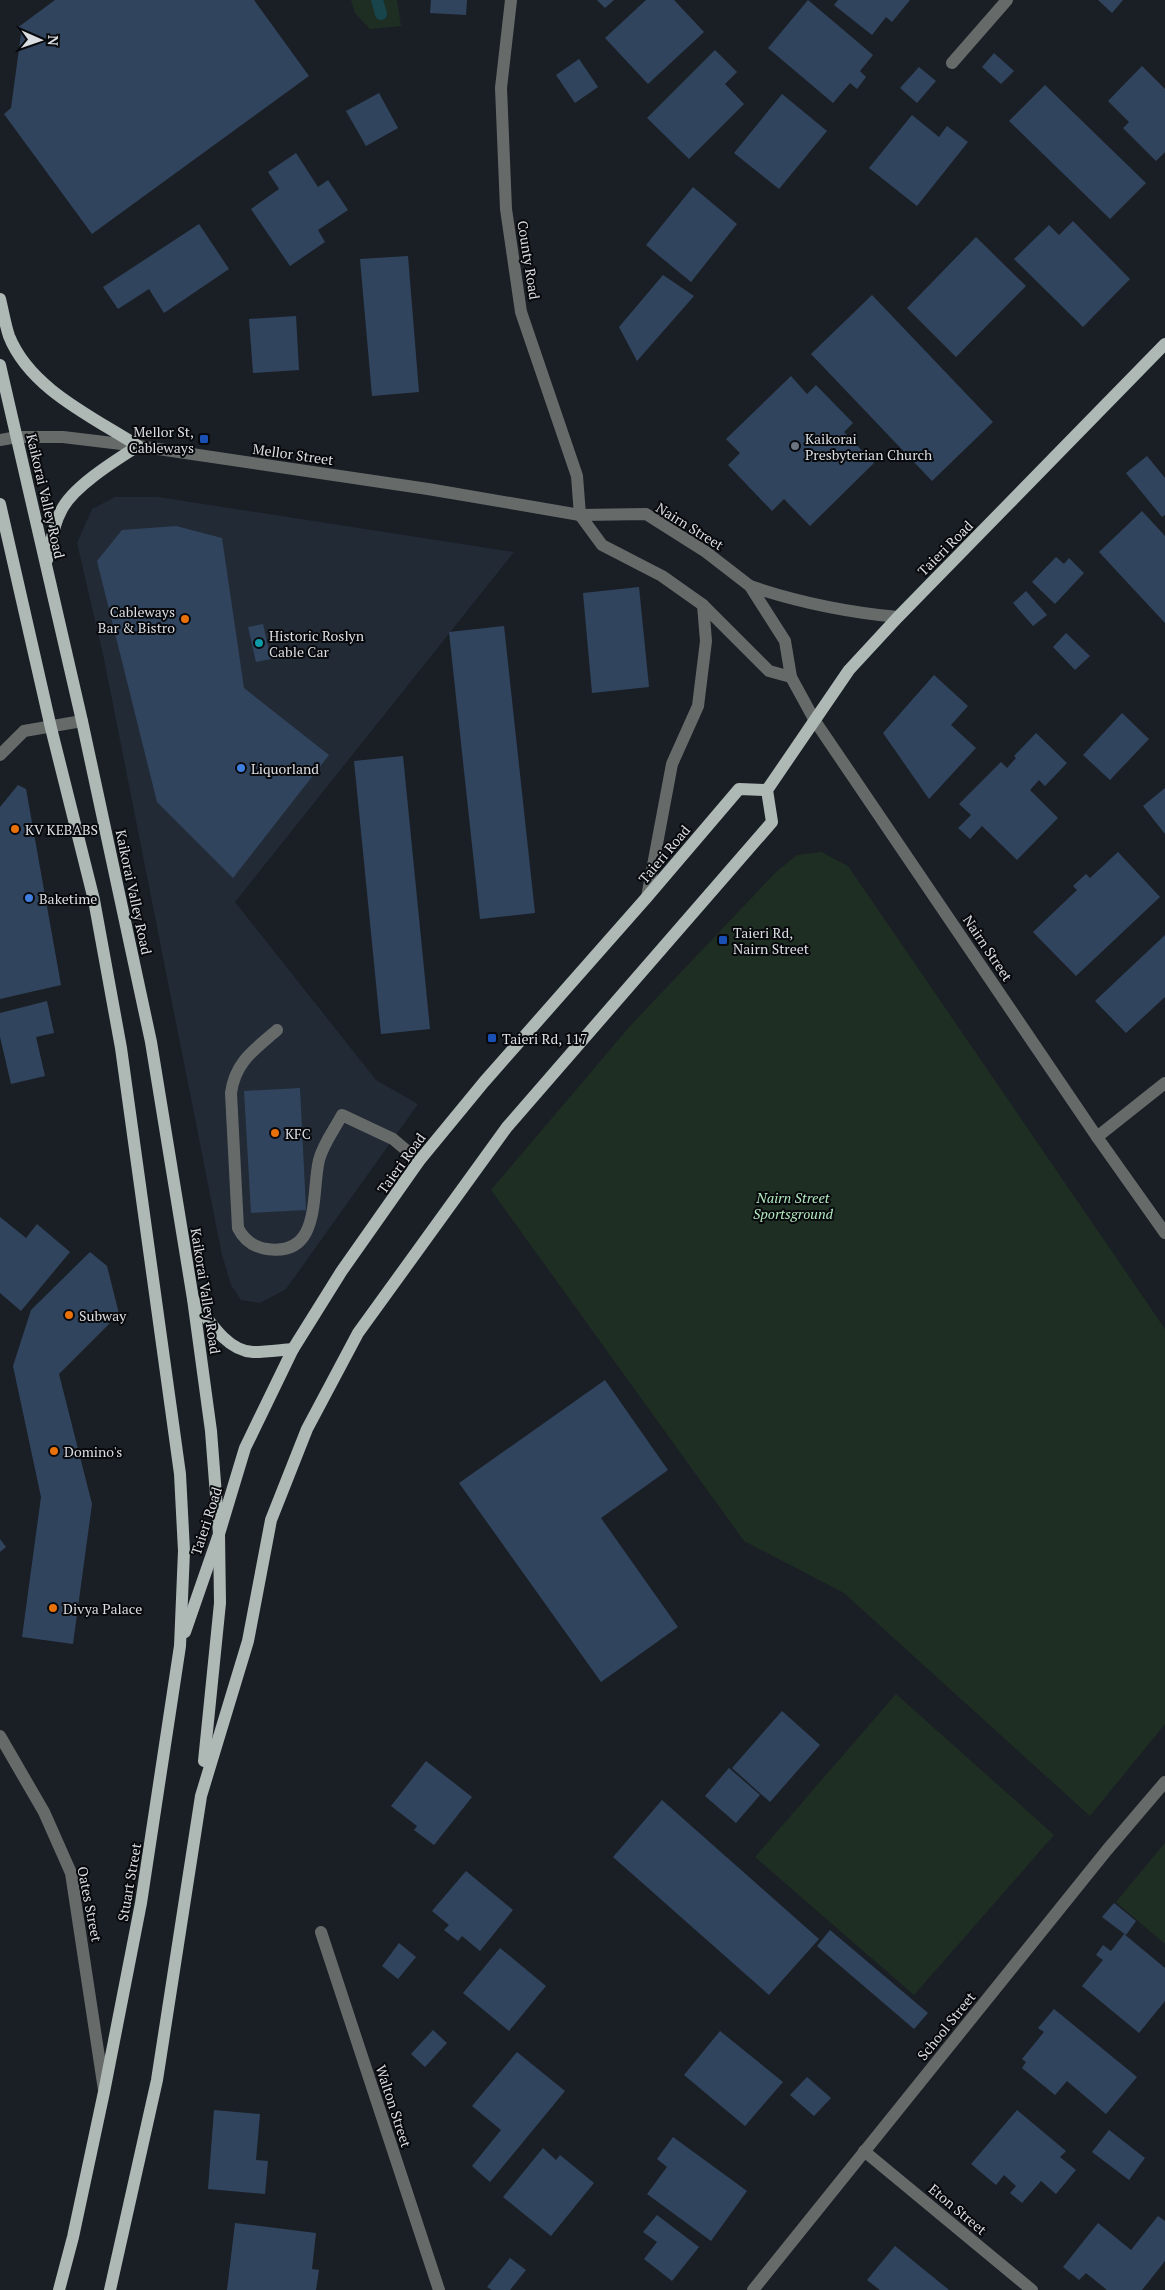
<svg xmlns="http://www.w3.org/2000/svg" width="1165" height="2290" font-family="'PT Serif',serif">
  <rect width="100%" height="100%" fill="#1a1f26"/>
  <!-- built -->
  <path fill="#222a36" d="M115,497H158L514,552L235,902L376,1080L418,1104L286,1289L260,1303L241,1300L231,1285L222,1255L104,659L77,543L92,509Z"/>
  <!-- green -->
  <g fill="#1f2e22">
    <path d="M351,0H397L401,26L370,29L355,13Z"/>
    <path d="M821,852L848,866L1165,1329V1724L1090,1816L844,1593L744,1541L491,1190L631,1025L776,872L797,855Z"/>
    <path d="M896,1694L1054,1835L914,1995L755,1857Z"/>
    <path d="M1165,1843V1944L1116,1902Z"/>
  </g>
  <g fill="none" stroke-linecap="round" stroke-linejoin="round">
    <!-- stream -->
    <path stroke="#18444b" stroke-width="12" d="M377,0L381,14"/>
  </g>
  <!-- building -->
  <g fill="#31445d">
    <path d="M55,0H254L309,76L92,234L4,114L11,108L21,34L17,28Z"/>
    <path d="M431,0H467L466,15L430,13Z"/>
    <path d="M597,0H614L605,8Z"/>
    <path d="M646,0H674L704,32L648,84L605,38Z"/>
    <path d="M808,0L873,55L860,71L866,77L857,89L850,83L833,103L768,48Z"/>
    <path d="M838,0H910L892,22L886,17L872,35L834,5Z"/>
    <path d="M1098,0H1123L1112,13Z"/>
    <path d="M715,50L737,72L725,84L744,104L689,159L647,118Z"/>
    <path d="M994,53L1014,71L1001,84L982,67Z"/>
    <path d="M579,59L598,87L575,103L556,75Z"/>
    <path d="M1142,66L1165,89V152L1156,161L1123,128L1129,122L1108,101Z"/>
    <path d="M919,67L936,81L917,103L900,88Z"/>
    <path d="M1045,85L1146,183L1110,219L1009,121Z"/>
    <path d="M379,93L398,128L366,146L346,111Z"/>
    <path d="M782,94L827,131L779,189L734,153Z"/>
    <path d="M912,115L939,137L947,126L968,142L917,206L869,168Z"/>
    <path d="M296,153L318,187L328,180L348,210L318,230L325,242L290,266L251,209L279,189L268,172Z"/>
    <path d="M693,187L737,224L691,282L646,245Z"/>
    <path d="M1073,221L1130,279L1083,327L1014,259L1049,225L1059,235Z"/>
    <path d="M199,224L229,269L164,313L149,289L118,309L103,287Z"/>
    <path d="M976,237L1026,286L956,357L907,308Z"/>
    <path d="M408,256L419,392L372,396L360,259Z"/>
    <path d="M663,275L694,296L637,361L619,327Z"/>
    <path d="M872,295L993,422L932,481L811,354Z"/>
    <path d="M296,316L299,370L253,373L249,319Z"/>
    <path d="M791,376L807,394L816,385L853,423L844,432L874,463L810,526L784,499L772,511L728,465L740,453L726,439Z"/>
    <path d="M1147,456L1165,478V515L1162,517L1126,473Z"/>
    <path d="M1142,511L1165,536V623L1099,552Z"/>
    <path d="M176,526L222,538L244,688L329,755L233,878L157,802L97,561L122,530Z"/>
    <path d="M1056,557L1064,564L1069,558L1084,573L1055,604L1032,582Z"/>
    <path d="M639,587L649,687L592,693L583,593Z"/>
    <path d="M1026,591L1047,615L1033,626L1013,603Z"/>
    <path d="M263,624L271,659L256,662L248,627Z"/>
    <path d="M504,626L535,913L480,919L449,632Z"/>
    <path d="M1066,633L1090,656L1075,670L1053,647Z"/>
    <path d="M934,675L968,706L951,725L976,748L929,799L883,733Z"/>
    <path d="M1122,713L1149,739L1110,780L1083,755Z"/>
    <path d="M1036,733L1067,763L1045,786L1039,780L1030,790L1058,818L1017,860L982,826L970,839L958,828L971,815L959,804L1001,762L1007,768L1016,758L1014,756Z"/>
    <path d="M403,756L430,1029L381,1034L354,761Z"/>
    <path d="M18,785L26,789L61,985L0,999V807Z"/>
    <path d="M1165,788V834L1143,806Z"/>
    <path d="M1118,852L1160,897L1076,976L1033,932L1077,890L1073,886L1086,874L1090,878Z"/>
    <path d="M1165,935V997L1126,1033L1095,1001Z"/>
    <path d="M47,1001L54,1033L36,1037L45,1076L11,1084L0,1037V1013Z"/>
    <path d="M300,1088L306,1210L251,1213L244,1091Z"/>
    <path d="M0,1217L26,1238L37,1224L70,1252L21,1311L0,1293Z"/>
    <path d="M90,1252L107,1266L119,1314L59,1374L92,1504L73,1644L22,1637L41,1497L13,1366L31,1310Z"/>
    <path d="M605,1380L668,1470L601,1518L678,1627L601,1682L459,1483Z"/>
    <path d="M0,1539L6,1547L0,1552Z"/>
    <path d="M782,1711L820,1745L770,1802L732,1768Z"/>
    <path d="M426,1761L472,1797L434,1845L414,1830L417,1826L391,1806Z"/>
    <path d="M729,1768L760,1795L736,1823L705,1796Z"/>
    <path d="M662,1800L819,1939L769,1995L613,1857Z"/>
    <path d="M466,1871L513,1910L480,1951L462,1936L458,1941L444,1930L449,1925L432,1911Z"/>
    <path d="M1114,1903L1136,1921L1126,1935L1102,1917Z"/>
    <path d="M830,1930L928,2013L914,2029L817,1946Z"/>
    <path d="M1124,1934L1165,1968V2001L1139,2033L1082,1986L1103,1960L1096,1955L1103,1945L1111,1951Z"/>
    <path d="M399,1943L416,1957L398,1979L382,1966Z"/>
    <path d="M500,1948L546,1986L509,2031L463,1993Z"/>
    <path d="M1054,2009L1137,2077L1106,2114L1067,2081L1055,2095L1022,2068L1026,2062L1022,2059L1044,2032L1038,2028Z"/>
    <path d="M433,2030L447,2043L425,2067L411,2054Z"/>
    <path d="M720,2031L783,2082L745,2126L684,2075Z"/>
    <path d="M517,2052L565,2091L490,2182L472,2166L501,2130L472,2106Z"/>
    <path d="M807,2077L831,2098L814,2116L790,2095Z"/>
    <path d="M214,2110L260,2114L256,2160L268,2161L265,2194L208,2189Z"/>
    <path d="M1017,2110L1066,2151L1060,2157L1076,2170L1056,2194L1041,2181L1022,2203L1010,2193L1016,2186L1004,2175L996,2185L971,2164Z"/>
    <path d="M1109,2130L1145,2158L1129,2180L1092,2152Z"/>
    <path d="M673,2137L747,2191L711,2241L647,2194L667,2167L657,2159Z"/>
    <path d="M543,2148L556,2160L560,2155L594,2183L551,2236L503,2197Z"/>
    <path d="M657,2215L699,2247L672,2281L644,2259L657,2242L643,2232Z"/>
    <path d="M1158,2216L1165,2221V2261L1142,2290H1107L1086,2273L1079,2280L1063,2267L1098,2223L1131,2250Z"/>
    <path d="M235,2223L316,2233L312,2269L319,2270L316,2290H227Z"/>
    <path d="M895,2246L949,2290H880L867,2280Z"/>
    <path d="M510,2258L526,2270L510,2290H492L487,2287Z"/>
  </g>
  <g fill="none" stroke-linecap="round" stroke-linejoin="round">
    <!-- minor -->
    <g stroke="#666b6a" stroke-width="12">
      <path d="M511,0L501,88L506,209L521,312L577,476L580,515"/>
      <path d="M952,63L1007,0"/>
      <path d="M0,440L17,437H63L138,446L428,489L580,515L646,514L706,552L750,586L785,641L791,677L815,721L1097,1137L1165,1233"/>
      <path d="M580,515L602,545L662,576L703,605L769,671L791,677"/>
      <path d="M750,586C800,603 845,612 898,617"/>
      <path d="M0,755L24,731L82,721"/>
      <path d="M647,897L672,764L698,706L706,641L703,605"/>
      <path d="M277,1030C254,1050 235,1062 231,1093L238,1228C244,1240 253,1247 267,1249C322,1257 311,1194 319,1160C323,1144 334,1130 342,1115L393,1139L419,1161"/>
      <path d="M1097,1137L1165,1083"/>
      <path d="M0,1736L44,1812L71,1873L104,2090"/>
      <path d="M321,1932L439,2290"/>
      <path d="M864,2151L1032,2290"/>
      <path d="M753,2290L1107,1850L1165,1782"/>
    </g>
    <!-- major -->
    <g stroke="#aeb9b6" stroke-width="12">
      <path d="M0,299C3,311 5,324 9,336C30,389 93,417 138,446C116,460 72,487 61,511C53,525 51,544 47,560"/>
      <path d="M0,365L82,721L151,1042L193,1299L211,1431L219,1534L220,1603L204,1761"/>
      <path d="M0,504L51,728L94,900L121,1048L180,1474L184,1551L180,1646L141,1903L104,2092L73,2237L59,2290"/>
      <path d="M193,1299C208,1319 226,1351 253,1352C266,1352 280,1350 293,1349"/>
      <path d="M185,1632L219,1534L245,1448L293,1349L341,1272L419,1161L484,1082L647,897L739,789L767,790"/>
      <path d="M110,2290L157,2080L201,1796L248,1641L271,1520L307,1429L358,1333L507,1127L772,822L767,790L849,670L898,617L1165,344"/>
    </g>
  </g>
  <!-- markers -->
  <g fill="#1a4fb4" stroke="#07090c" stroke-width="2">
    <rect x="199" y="434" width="10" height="10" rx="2.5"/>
    <rect x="718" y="935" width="10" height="10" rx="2.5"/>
    <rect x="487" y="1033" width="10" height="10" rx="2.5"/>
  </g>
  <circle fill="#6b7280" stroke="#07090c" stroke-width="2" cx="795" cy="446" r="5"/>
  <g fill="#e8710a" stroke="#07090c" stroke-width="2">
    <circle cx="185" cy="619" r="5"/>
    <circle cx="15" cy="829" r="5"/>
    <circle cx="275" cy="1133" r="5"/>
    <circle cx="69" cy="1315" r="5"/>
    <circle cx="54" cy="1451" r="5"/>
    <circle cx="53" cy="1608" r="5"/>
  </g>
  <circle fill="#0f9aa8" stroke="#07090c" stroke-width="2" cx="259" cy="643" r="5"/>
  <g fill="#3f7fe0" stroke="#07090c" stroke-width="2">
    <circle cx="241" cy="768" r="5"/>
    <circle cx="29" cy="898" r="5"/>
  </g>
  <g text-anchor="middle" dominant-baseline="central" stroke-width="4" stroke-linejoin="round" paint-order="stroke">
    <!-- street labels -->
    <g font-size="14" fill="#dadde2" stroke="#07090c">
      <text transform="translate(529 260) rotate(81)">County Road</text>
      <text transform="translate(293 454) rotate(8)">Mellor Street</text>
      <text transform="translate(46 496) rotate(77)">Kaikorai Valley Road</text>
      <text transform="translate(690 526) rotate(32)">Nairn Street</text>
      <text transform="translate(945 548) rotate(-45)">Taieri Road</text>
      <text transform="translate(664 854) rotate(-50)">Taieri Road</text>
      <text transform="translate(134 892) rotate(78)">Kaikorai Valley Road</text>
      <text transform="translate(988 948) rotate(56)">Nairn Street</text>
      <text transform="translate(401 1163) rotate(-54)">Taieri Road</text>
      <text transform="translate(206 1291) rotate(81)">Kaikorai Valley Road</text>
      <text transform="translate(206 1521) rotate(-72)">Taieri Road</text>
      <text transform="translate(129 1882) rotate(-80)">Stuart Street</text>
      <text transform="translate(90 1904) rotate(79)">Oates Street</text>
      <text transform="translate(946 2026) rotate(-51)">School Street</text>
      <text transform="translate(394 2106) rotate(72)">Walton Street</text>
      <text transform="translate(958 2209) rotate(40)">Eton Street</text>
    </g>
    <!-- poi labels -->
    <g font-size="14" fill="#dadde2" stroke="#07090c" text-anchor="start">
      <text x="194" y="431" text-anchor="end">Mellor St,<tspan x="194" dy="16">Cableways</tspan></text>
      <text x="805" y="438">Kaikorai<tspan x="805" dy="16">Presbyterian Church</tspan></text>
      <text x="175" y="611" text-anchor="end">Cableways<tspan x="175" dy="16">Bar &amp; Bistro</tspan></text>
      <text x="269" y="635">Historic Roslyn<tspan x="269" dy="16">Cable Car</tspan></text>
      <text x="251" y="768">Liquorland</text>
      <text x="25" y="829">KV KEBABS</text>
      <text x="39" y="898">Baketime</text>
      <text x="733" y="932">Taieri Rd,<tspan x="733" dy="16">Nairn Street</tspan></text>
      <text x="502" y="1038">Taieri Rd, 117</text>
      <text x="285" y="1133">KFC</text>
      <text x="79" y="1315">Subway</text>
      <text x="64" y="1451">Domino's</text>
      <text x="63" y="1608">Divya Palace</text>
    </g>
    <!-- park labels -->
    <g font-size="14" font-style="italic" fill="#b3eac0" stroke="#07090c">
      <text x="793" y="1197">Nairn Street<tspan x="793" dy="16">Sportsground</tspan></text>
    </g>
  </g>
  <!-- north arrow -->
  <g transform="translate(40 40) rotate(92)" stroke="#07090c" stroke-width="4" paint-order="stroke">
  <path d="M0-4L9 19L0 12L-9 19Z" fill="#dadde2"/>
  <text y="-8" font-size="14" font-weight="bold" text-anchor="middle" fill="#dadde2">N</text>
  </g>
</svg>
